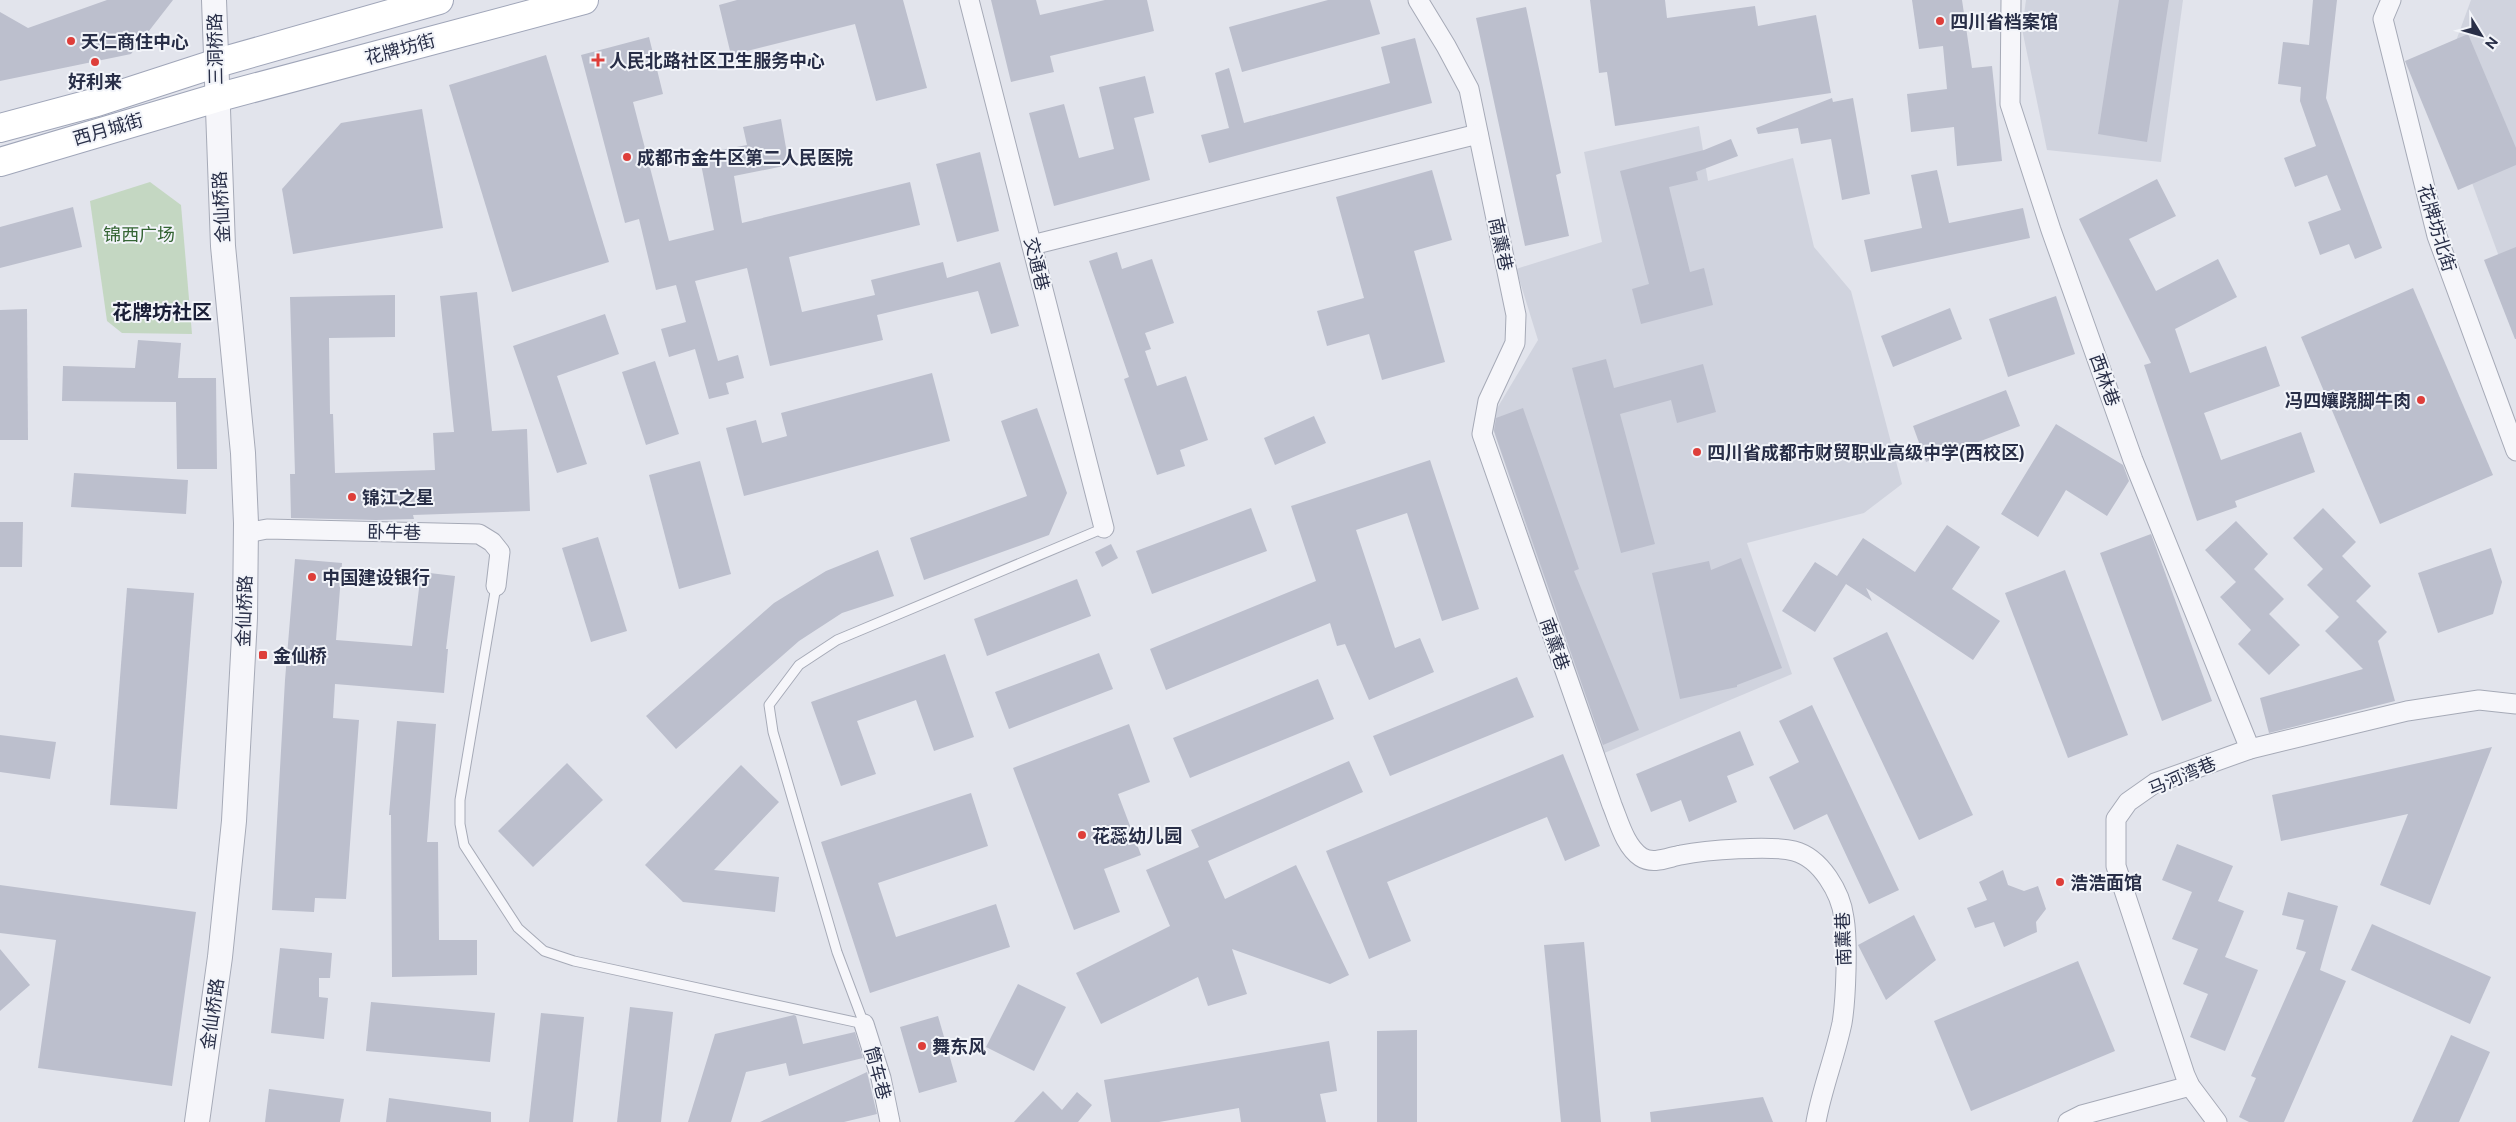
<svg xmlns="http://www.w3.org/2000/svg" width="2516" height="1122" font-family="'Public Sans','Noto Sans SC',sans-serif">
  <rect width="100%" height="100%" fill="#e2e4ec"/>
  <!-- built -->
  <g fill="#d0d3de">
    <path d="M2026,0H2183L2161,162L2047,150L2022,29Z"/>
    <path d="M2471,0H2516V303L2438,90Z"/>
    <path d="M1699,126L1708,181L1793,158L1814,247L1851,291L1902,484L1864,513L1747,543L1792,674L1602,754L1490,420L1538,340L1516,269L1602,242L1584,152Z"/>
  </g>
  <!-- green -->
  <path fill="#c4d7c2" d="M150,182L181,205L192,334L122,333L107,321L90,201Z"/>
  <!-- building -->
  <g fill="#bcbfcd">
    <path d="M107,0H173L131,54L0,81V12L28,28Z"/>
    <path d="M737,0H903L927,88L876,101L855,24L731,55L719,5Z"/>
    <path d="M991,0H1036L1040,15L1105,0H1147L1154,31L1050,56L1054,72L1011,82Z"/>
    <path d="M1328,0H1370L1380,34L1242,72L1229,27Z"/>
    <path d="M1590,0H1665L1667,18L1755,6L1758,26L1816,15L1831,93L1615,126L1607,72L1599,73Z"/>
    <path d="M1912,0H1962L1972,68L1992,66L2002,161L1957,166L1954,127L1911,132L1907,94L1947,89L1943,46L1919,49Z"/>
    <path d="M2119,0H2169L2147,142L2098,134Z"/>
    <path d="M2313,0H2337L2326,98L2382,248L2355,259L2349,244L2320,255L2308,222L2341,210L2327,175L2295,187L2284,158L2316,146L2300,101L2301,87L2278,84L2283,42L2309,45Z"/>
    <path d="M1526,7L1561,173L1556,175L1569,236L1525,246L1476,18Z"/>
    <path d="M2468,34L2516,148V165L2458,190L2405,61Z"/>
    <path d="M649,37L663,94L633,102L669,241L714,230L699,154L747,145L743,127L781,119L789,165L734,176L742,223L910,182L920,225L789,257L802,312L875,295L871,280L943,262L947,278L1000,262L1019,326L991,334L978,291L877,315L883,340L770,366L747,268L695,281L718,361L738,355L744,378L726,383L729,394L709,399L695,349L669,357L661,329L686,322L676,285L656,290L639,219L625,223L581,55Z"/>
    <path d="M1415,38L1432,103L1209,163L1201,135L1229,128L1215,73L1229,68L1244,123L1390,83L1381,47Z"/>
    <path d="M546,55L609,262L512,292L449,85Z"/>
    <path d="M1145,76L1154,113L1134,118L1150,180L1054,206L1029,113L1064,104L1079,158L1114,149L1099,87Z"/>
    <path d="M1832,98L1833,102L1853,98L1870,194L1842,200L1831,139L1801,144L1798,128L1758,134L1756,128Z"/>
    <path d="M422,109L443,228L293,254L282,189L341,123Z"/>
    <path d="M1731,139L1738,156L1696,172L1698,180L1669,187L1690,272L1704,268L1713,305L1641,324L1632,289L1649,284L1620,171L1704,150Z"/>
    <path d="M980,152L999,231L957,242L936,164Z"/>
    <path d="M1432,170L1452,240L1414,251L1445,362L1382,380L1369,334L1327,346L1317,311L1364,298L1336,197Z"/>
    <path d="M1937,170L1949,223L2023,208L2030,238L1871,272L1864,240L1922,228L1911,175Z"/>
    <path d="M2157,179L2176,216L2129,239L2156,291L2218,259L2237,297L2175,329L2190,373L2266,346L2280,386L2204,413L2221,460L2301,432L2315,472L2235,501L2237,507L2197,521L2144,365L2151,363L2079,219Z"/>
    <path d="M73,207L82,247L0,268V227Z"/>
    <path d="M2516,247V339H2515L2484,260Z"/>
    <path d="M1117,252L1122,269L1152,259L1174,323L1145,333L1151,349L1145,351L1157,386L1186,376L1208,440L1180,450L1185,466L1157,475L1124,379L1129,377L1089,261Z"/>
    <path d="M2413,288L2493,475L2380,524L2301,337Z"/>
    <path d="M477,292L492,431L527,429L530,511L413,515L414,519L376,520L291,518L290,474H295L290,297L395,295V337L329,338L330,414H333L335,473L435,470L433,433L454,432L440,296Z"/>
    <path d="M2056,296L2075,354L2008,377L1989,319Z"/>
    <path d="M1950,308L1962,339L1893,367L1881,336Z"/>
    <path d="M27,309L28,440H0V310Z"/>
    <path d="M605,314L619,354L557,376L587,464L557,473L513,346Z"/>
    <path d="M138,340L181,343L178,378H216L217,469H177L176,402L62,401L63,366L135,368Z"/>
    <path d="M1606,359L1614,388L1703,364L1716,412L1677,423L1671,400L1620,414L1655,544L1621,553L1572,368Z"/>
    <path d="M655,361L679,434L646,445L622,372Z"/>
    <path d="M932,373L950,441L744,496L726,428L756,420L762,443L787,436L781,413Z"/>
    <path d="M2006,390L2020,426L1926,462L1913,426Z"/>
    <path d="M1037,408L1067,493L1049,535L924,580L910,538L1027,496L1001,421Z"/>
    <path d="M1523,408L1579,569L1574,571L1639,730L1603,745L1494,431L1496,418Z"/>
    <path d="M1314,416L1326,443L1275,465L1264,438Z"/>
    <path d="M2056,424L2123,465L2129,481L2107,516L2066,490L2038,537L2001,514Z"/>
    <path d="M1430,460L1479,609L1442,621L1407,513L1356,530L1395,648L1420,638L1434,672L1369,700L1345,644L1337,646L1330,623L1166,690L1150,649L1316,581L1291,506Z"/>
    <path d="M700,461L731,574L679,589L649,475Z"/>
    <path d="M74,473L188,480L186,514L71,507Z"/>
    <path d="M1251,508L1267,551L1152,594L1136,551Z"/>
    <path d="M2323,508L2356,542L2342,556L2371,586L2356,601L2387,632L2378,641L2395,701L2269,733L2260,698L2363,669L2325,631L2339,617L2307,585L2323,569L2293,538Z"/>
    <path d="M2236,521L2268,554L2254,569L2284,599L2269,614L2300,645L2269,675L2238,644L2251,630L2220,597L2236,582L2205,550Z"/>
    <path d="M0,522H23L22,567H0Z"/>
    <path d="M1947,525L1980,547L1952,589L2000,621L1973,660L1866,588L1872,601L1846,584L1815,632L1782,611L1815,562L1837,576L1863,538L1915,572Z"/>
    <path d="M2151,534L2212,701L2162,721L2100,553Z"/>
    <path d="M598,537L627,631L591,642L562,548Z"/>
    <path d="M1111,544L1118,558L1102,567L1095,552Z"/>
    <path d="M2491,548L2502,582L2493,614L2438,633L2418,573Z"/>
    <path d="M878,550L894,596L842,613L799,641L676,749L646,716L774,603L826,571Z"/>
    <path d="M1741,558L1782,668L1737,685V687L1680,699L1652,573L1709,561L1711,570Z"/>
    <path d="M295,559L342,563L336,640L412,646L421,572L455,576L446,649H448L444,693L335,684L333,718L359,720L346,899L315,898L314,912L272,910L285,680Z"/>
    <path d="M2065,570L2128,735L2068,758L2005,593Z"/>
    <path d="M1077,579L1091,616L987,656L974,619Z"/>
    <path d="M127,588L194,593L177,809L110,805Z"/>
    <path d="M1887,632L1973,815L1919,840L1833,658Z"/>
    <path d="M1099,653L1113,689L1009,729L995,692Z"/>
    <path d="M945,654L974,737L934,751L916,700L857,721L876,774L841,786L811,702Z"/>
    <path d="M1517,677L1534,717L1390,776L1373,736Z"/>
    <path d="M1318,679L1334,719L1190,778L1173,738Z"/>
    <path d="M1812,705L1899,890L1869,904L1827,814L1794,830L1769,777L1799,762L1779,721Z"/>
    <path d="M397,721L436,724L427,842H438L439,940H477V975L392,977L391,815H389Z"/>
    <path d="M1129,724L1150,782L1118,794L1141,855L1104,869L1120,912L1074,930L1013,768Z"/>
    <path d="M1740,731L1754,765L1727,776L1737,802L1689,822L1681,800L1651,812L1636,774Z"/>
    <path d="M0,735L56,742L50,779L0,772Z"/>
    <path d="M2492,747L2430,905L2380,885L2408,814L2281,841L2272,795Z"/>
    <path d="M1563,754L1600,846L1565,861L1547,817L1387,882L1411,941L1369,959L1326,851Z"/>
    <path d="M1349,761L1363,792L1208,861L1225,899L1296,865L1349,975L1330,984L1232,949L1247,994L1208,1006L1198,977L1101,1024L1076,973L1170,926L1146,870L1199,847L1191,830Z"/>
    <path d="M567,763L603,800L533,867L498,831Z"/>
    <path d="M741,765L779,802L714,870L779,877L775,912L683,902L645,865Z"/>
    <path d="M971,793L988,846L878,883L896,937L996,904L1010,947L870,993L821,842Z"/>
    <path d="M2177,844L2233,866L2218,901L2244,911L2225,957L2258,970L2225,1051L2190,1037L2208,994L2183,984L2198,949L2172,939L2192,892L2162,880Z"/>
    <path d="M2003,870L2008,885L2024,891L2038,886L2046,909L2036,922L2037,932L2004,947L1994,922L1975,928L1967,908L1987,900L1979,882Z"/>
    <path d="M0,885L196,912L172,1086L38,1068L56,940L0,933Z"/>
    <path d="M2288,892L2338,906L2320,970L2346,981L2284,1122H2249L2239,1117L2256,1078L2251,1076L2306,952L2296,949L2304,920L2282,915Z"/>
    <path d="M1914,915L1936,960L1886,1000L1858,945Z"/>
    <path d="M2372,924L2491,977L2470,1024L2351,970Z"/>
    <path d="M1584,942L1601,1122H1561L1544,945Z"/>
    <path d="M280,948L332,953L330,978H319V997L328,998L324,1039L271,1033Z"/>
    <path d="M0,949L30,985L0,1011Z"/>
    <path d="M2078,961L2115,1051L1971,1111L1934,1021Z"/>
    <path d="M1018,984L1066,1007L1034,1071L986,1047Z"/>
    <path d="M371,1002L495,1013L490,1062L366,1051Z"/>
    <path d="M630,1007L673,1012L661,1122H617Z"/>
    <path d="M541,1013L584,1017L573,1122H529Z"/>
    <path d="M794,1015L796,1016L803,1044L855,1032L863,1058L789,1076L786,1063L746,1072L731,1122H688L715,1034Z"/>
    <path d="M938,1016L957,1082L919,1093L900,1027Z"/>
    <path d="M1417,1030V1122H1377V1031Z"/>
    <path d="M2451,1035L2490,1052L2459,1122H2412Z"/>
    <path d="M1329,1041L1337,1091L1320,1094L1326,1122H1241L1239,1108L1159,1122H1111L1104,1080Z"/>
    <path d="M867,1072L877,1114L844,1122H760Z"/>
    <path d="M269,1089L344,1099L340,1122H265Z"/>
    <path d="M1043,1091L1062,1110L1077,1092L1092,1105L1078,1122H1014Z"/>
    <path d="M1763,1097L1773,1122H1651L1650,1112Z"/>
    <path d="M389,1098L491,1112V1122H386Z"/>
  </g>
  <g fill="none" stroke-linecap="round" stroke-linejoin="round">
    <!-- service casing -->
    <g stroke="#a6aab7" stroke-width="11">
      <g id="service">
        <path d="M496,586L460,800V824L464,845L518,928L544,951L574,961L864,1024"/>
        <path d="M864,1024L837,952L773,732L769,705L799,665L837,640L1104,528"/>
      </g>
    </g>
    <!-- minor casing -->
    <g stroke="#a6aab7" stroke-width="21">
      <g id="minor">
        <path d="M969,0L1104,528"/>
        <path d="M1418,0L1446,46L1469,89L1516,315L1515,343L1488,401L1482,434L1612,805C1619,822 1625,846 1641,857C1653,865 1669,857 1681,855C1706,850 1771,845 1794,851C1821,858 1841,893 1844,918C1848,941 1846,1000 1842,1023C1835,1057 1822,1088 1816,1122"/>
        <path d="M2011,0L2010,104L2051,230L2133,460L2250,749"/>
        <path d="M2391,0L2383,19L2437,236L2516,451"/>
        <path d="M1032,245L1478,134"/>
        <path d="M246,533L267,529L479,534L492,542L500,552L496,586"/>
        <path d="M864,1024L881,1078L890,1122"/>
        <path d="M2068,1122L2082,1115L2190,1086"/>
        <path d="M2217,1122L2190,1086L2185,1075L2116,866V819L2128,802L2155,783L2250,749L2407,711L2479,700L2516,704"/>
      </g>
    </g>
    <!-- tertiary casing -->
    <g stroke="#a6aab7" stroke-width="26">
      <path id="tertiary" d="M197,1122L220,957L234,821L245,618L246,523L243,453L223,246L214,0"/>
    </g>
    <!-- primary casing -->
    <g stroke="#a0a6b9" stroke-width="30">
      <g id="primary">
        <path d="M0,128L97,102L217,63L439,0"/>
        <path d="M0,162L216,98L584,0"/>
      </g>
    </g>
    <!-- service -->
    <use href="#service" stroke="#f6f6fa" stroke-width="9"/>
    <!-- minor -->
    <use href="#minor" stroke="#f6f6fa" stroke-width="19"/>
    <!-- tertiary -->
    <use href="#tertiary" stroke="#f6f6fa" stroke-width="24"/>
    <!-- primary -->
    <use href="#primary" stroke="#fff" stroke-width="28"/>
  </g>
  <!-- markers -->
  <g fill="#de3e3a" stroke="#f2f4f9" stroke-width="2">
    <circle cx="1940" cy="21" r="5"/>
    <circle cx="71" cy="41" r="5"/>
    <path d="M595.5 52.5h5v5h5v5h-5v5h-5v-5h-5v-5h5z"/>
    <circle cx="95" cy="62" r="5"/>
    <circle cx="627" cy="157" r="5"/>
    <circle cx="2421" cy="400" r="5"/>
    <circle cx="1697" cy="452" r="5"/>
    <circle cx="352" cy="497" r="5"/>
    <circle cx="312" cy="577" r="5"/>
    <rect x="258" y="650" width="10" height="10" rx="2.5"/>
    <circle cx="1082" cy="835" r="5"/>
    <circle cx="2060" cy="882" r="5"/>
    <circle cx="922" cy="1046" r="5"/>
  </g>
  <g text-anchor="middle" dominant-baseline="central" stroke-width="4" stroke-linejoin="round" paint-order="stroke">
    <!-- poi labels -->
    <g font-size="18" font-weight="bold" fill="#282e47" stroke="#f2f4f9" text-anchor="start">
      <text x="1950" y="21">四川省档案馆</text>
      <text x="81" y="41">天仁商住中心</text>
      <text x="609" y="60">人民北路社区卫生服务中心</text>
      <text x="95" y="81" text-anchor="middle">好利来</text>
      <text x="637" y="157">成都市金牛区第二人民医院</text>
      <text x="2411" y="400" text-anchor="end">冯四孃跷脚牛肉</text>
      <text x="1707" y="452">四川省成都市财贸职业高级中学(西校区)</text>
      <text x="362" y="497">锦江之星</text>
      <text x="322" y="577">中国建设银行</text>
      <text x="273" y="655">金仙桥</text>
      <text x="1092" y="835">花蕊幼儿园</text>
      <text x="2070" y="882">浩浩面馆</text>
      <text x="932" y="1046">舞东风</text>
    </g>
    <!-- street labels -->
    <g font-size="18" fill="#282e47" stroke="#f2f4f9">
      <text transform="translate(215 49) rotate(-91)">三洞桥路</text>
      <text transform="translate(400 49) rotate(-15)">花牌坊街</text>
      <text transform="translate(108 129) rotate(-16)">西月城街</text>
      <text transform="translate(221 207) rotate(-93)">金仙桥路</text>
      <text transform="translate(2437 228) rotate(73)">花牌坊北街</text>
      <text transform="translate(1501 244) rotate(78)">南薰巷</text>
      <text transform="translate(1037 264) rotate(76)">交通巷</text>
      <text transform="translate(2105 380) rotate(70)">西林巷</text>
      <text transform="translate(394 532) rotate(1)">卧牛巷</text>
      <text transform="translate(244 611) rotate(-88)">金仙桥路</text>
      <text transform="translate(1555 644) rotate(71)">南薰巷</text>
      <text transform="translate(2182 776) rotate(-23)">马河湾巷</text>
      <text transform="translate(1843 939) rotate(-92)">南薰巷</text>
      <text transform="translate(212 1014) rotate(-82)">金仙桥路</text>
      <text transform="translate(878 1073) rotate(75)">筒车巷</text>
    </g>
    <!-- park labels -->
    <g font-size="18" fill="#346433" stroke="#f2f4f9">
      <text x="139" y="234">锦西广场</text>
    </g>
    <!-- quarter labels -->
    <g font-size="20" font-weight="bold" fill="#1a1f37" stroke="#f2f4f9">
      <text x="162" y="312">花牌坊社区</text>
    </g>
  </g>
  <!-- north arrow -->
  <g transform="translate(2481 35) rotate(127)" stroke="#f2f4f9" stroke-width="4" paint-order="stroke">
  <path d="M0-4L9 19L0 12L-9 19Z" fill="#282e47"/>
  <text y="-8" font-size="14" font-weight="bold" text-anchor="middle" fill="#282e47">N</text>
  </g>
</svg>
